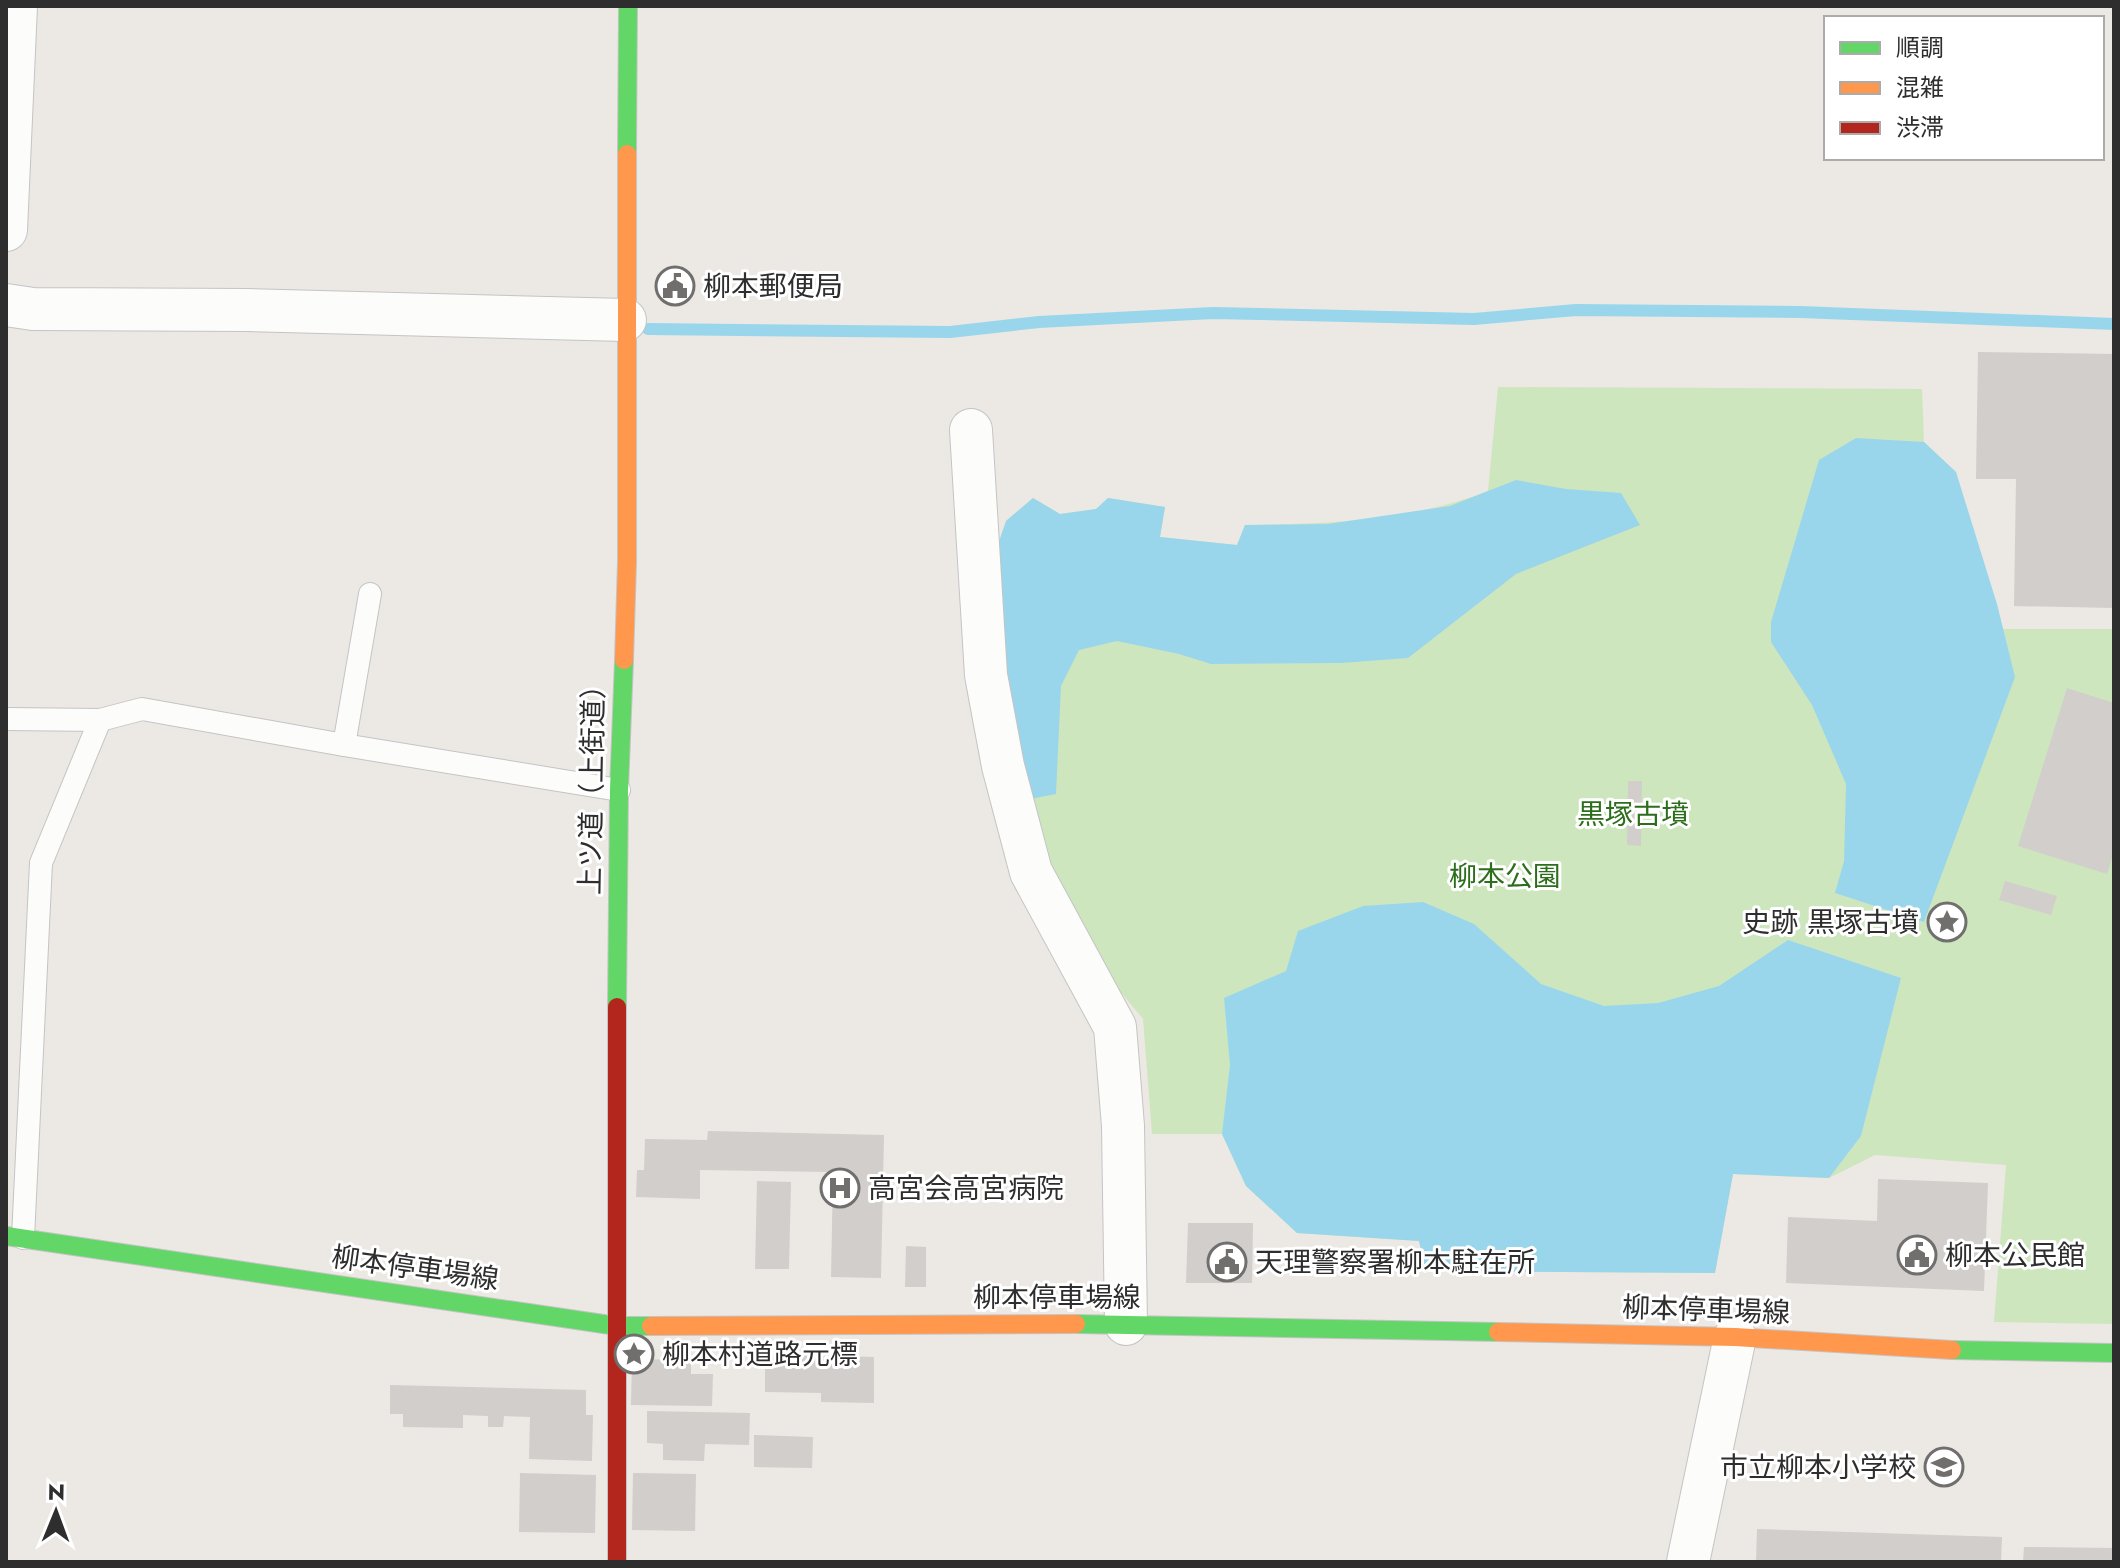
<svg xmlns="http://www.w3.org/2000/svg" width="2120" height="1568" font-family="Jost,'Noto Sans JP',sans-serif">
  <rect width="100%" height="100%" fill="#ece8e4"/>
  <!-- green -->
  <path fill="#cee6be" d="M1498,387L1922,389L1924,442L1956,472L2003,629H2114V1324L1994,1322L2006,1165L1875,1155L1829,1178L1733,1174L1715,1273L1426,1271L1419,1241L1297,1233L1246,1186L1222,1134H1152L1143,1019L1098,965L1020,801L1006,521L1033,498L1060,514L1096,509L1108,498L1165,507L1160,537L1237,545L1245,525C1327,524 1412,521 1488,491Z"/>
  <!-- water -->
  <g fill="#99d6ec">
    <path d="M1856,438L1924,442L1956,472L1997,604L2015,677L1924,922L1835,893L1844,861L1846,784L1812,705L1771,642V622L1819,460Z"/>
    <path d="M1516,480L1566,489L1621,493L1640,525L1516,574L1408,658L1341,663L1211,664L1179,654L1117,641L1079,650L1061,686L1056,794L1020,801L1004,710L995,553L1006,521L1033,498L1060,514L1096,509L1108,498L1165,507L1160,537L1237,545L1245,525L1328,524L1450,506Z"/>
    <path d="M1423,902L1474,924L1541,984L1604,1006L1658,1003L1719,986L1788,940L1901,978L1861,1136L1829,1178L1733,1174L1715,1273L1426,1271L1419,1241L1297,1233L1246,1186L1222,1134L1230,1065L1224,998L1286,971L1298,931L1363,906Z"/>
  </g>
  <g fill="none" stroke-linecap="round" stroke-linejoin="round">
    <!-- stream -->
    <path stroke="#99d6ec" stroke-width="12" d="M648,329L950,332L1039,322L1213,313L1474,319L1576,310L1800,312L2114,324"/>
  </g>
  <!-- building -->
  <g fill="#d1cecb">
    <path d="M1978,352L2114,354V608L2014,606L2016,479H1976Z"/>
    <path d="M2067,688L2114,703V852L2107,874L2018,846Z"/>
    <path d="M1628,781H1642L1641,846L1627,845Z"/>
    <path d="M2005,881L2057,896L2051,915L1999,900Z"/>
    <path d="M708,1131L884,1135L881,1278L831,1277L833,1172L700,1170V1199L636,1197L637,1170H644L645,1139L707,1140Z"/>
    <path d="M1878,1179L1988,1183L1984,1291L1786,1283L1788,1217L1877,1221Z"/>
    <path d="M757,1181L791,1182L789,1269H755Z"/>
    <path d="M1188,1223H1253L1252,1283H1186Z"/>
    <path d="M906,1246L926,1247V1287H905Z"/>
    <path d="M765,1354L874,1357V1403L821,1402V1393L765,1392Z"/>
    <path d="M632,1359L691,1360V1374H713L712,1406L631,1405Z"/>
    <path d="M390,1385L586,1390V1415H593L592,1461L529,1459L530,1417L504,1416L503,1427H488V1416L463,1415V1428L403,1427V1414H390Z"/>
    <path d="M647,1411L750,1413L749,1445L705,1444L704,1461L663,1460V1444L647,1443Z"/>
    <path d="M754,1435L813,1437L812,1468L754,1467Z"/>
    <path d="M520,1473L596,1475L595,1533L519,1532Z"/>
    <path d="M633,1473L696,1474L695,1531L632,1530Z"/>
    <path d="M1757,1529L2002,1537L2001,1562H1756Z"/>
    <path d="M2024,1547L2114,1548V1562H2023Z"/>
  </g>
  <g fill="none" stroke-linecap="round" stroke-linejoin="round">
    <!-- lane casing -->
    <g stroke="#c5c4c5" stroke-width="24">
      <g id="lane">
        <path d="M6,719L100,720L142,709L344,745L619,790"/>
        <path d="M344,745L370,594"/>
        <path d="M23,1238L41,863L100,720"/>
      </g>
    </g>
    <!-- street casing -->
    <g stroke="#c5c4c5" stroke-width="44">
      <g id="street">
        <path d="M6,230L16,6"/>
        <path d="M6,305L33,309L248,310L625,320"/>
        <path d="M971,430L986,675L1003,766L1031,872L1115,1027L1123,1126L1126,1324"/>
        <path d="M1688,1562L1735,1337"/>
      </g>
    </g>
    <!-- fast casing -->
    <g stroke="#c5c4c5" stroke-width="20">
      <g id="fast">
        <path d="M627,154L628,6"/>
        <path d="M617,1007L619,790L624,660"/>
        <path d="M6,1236L617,1326H651"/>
        <path d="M1076,1324L1498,1332"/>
        <path d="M1952,1350L2114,1353"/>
      </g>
    </g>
    <!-- slow casing -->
    <g stroke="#c5c4c5" stroke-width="20">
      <g id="slow">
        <path d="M624,660L627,562V154"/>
        <path d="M651,1326L1076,1324"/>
        <path d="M1498,1332L1735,1337L1952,1350"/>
      </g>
    </g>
    <!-- jam casing -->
    <g stroke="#c5c4c5" stroke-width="20">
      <path id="jam" d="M617,1007V1562"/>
    </g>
    <!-- lane -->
    <use href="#lane" stroke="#fcfcfb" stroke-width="22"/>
    <!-- street -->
    <use href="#street" stroke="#fcfcfb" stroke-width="42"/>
    <!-- fast -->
    <use href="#fast" stroke="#63d668" stroke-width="18"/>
    <!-- slow -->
    <use href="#slow" stroke="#ff974d" stroke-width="18"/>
    <!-- jam -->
    <use href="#jam" stroke="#b3261e" stroke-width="18"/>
  </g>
  <!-- icons -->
  <defs>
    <g id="civic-ring" transform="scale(2)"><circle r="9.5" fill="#fff" stroke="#706f6e" stroke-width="1.5"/><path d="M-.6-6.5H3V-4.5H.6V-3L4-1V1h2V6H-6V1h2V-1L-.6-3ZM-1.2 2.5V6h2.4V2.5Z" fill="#706f6e"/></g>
    <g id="sight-ring" transform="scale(2)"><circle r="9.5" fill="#fff" stroke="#706f6e" stroke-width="1.5"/><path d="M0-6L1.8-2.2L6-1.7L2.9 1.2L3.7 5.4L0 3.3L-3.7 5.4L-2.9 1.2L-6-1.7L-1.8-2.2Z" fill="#706f6e"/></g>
    <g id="hospital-ring" transform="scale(2)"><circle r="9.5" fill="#fff" stroke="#706f6e" stroke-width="1.5"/><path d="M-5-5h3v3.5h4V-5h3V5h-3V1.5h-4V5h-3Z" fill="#706f6e"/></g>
    <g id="school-ring" transform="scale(2)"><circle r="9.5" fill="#fff" stroke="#706f6e" stroke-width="1.5"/><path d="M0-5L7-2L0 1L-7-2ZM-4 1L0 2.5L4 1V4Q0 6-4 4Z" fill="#706f6e"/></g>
  </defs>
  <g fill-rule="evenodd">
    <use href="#civic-ring" x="675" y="286"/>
    <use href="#sight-ring" x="1947" y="922"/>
    <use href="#hospital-ring" x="840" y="1188"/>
    <use href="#civic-ring" x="1917" y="1255"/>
    <use href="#civic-ring" x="1227" y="1262"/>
    <use href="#sight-ring" x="634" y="1354"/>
    <use href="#school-ring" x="1944" y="1467"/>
  </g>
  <g text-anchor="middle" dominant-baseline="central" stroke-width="6" stroke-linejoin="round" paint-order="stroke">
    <!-- poi labels -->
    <g font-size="28" fill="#2e2e2e" stroke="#fff" text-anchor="start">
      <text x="703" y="286">柳本郵便局</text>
      <text x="1919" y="922" text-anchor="end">史跡 黒塚古墳</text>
      <text x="868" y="1188">高宮会高宮病院</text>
      <text x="1945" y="1255">柳本公民館</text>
      <text x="1255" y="1262">天理警察署柳本駐在所</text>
      <text x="662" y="1354">柳本村道路元標</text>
      <text x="1916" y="1467" text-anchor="end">市立柳本小学校</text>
    </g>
    <!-- street labels -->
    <g font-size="28" fill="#2e2e2e" stroke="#fff">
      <text transform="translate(592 783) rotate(-89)">上ツ道（上街道）</text>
      <text transform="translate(415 1268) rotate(8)">柳本停車場線</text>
      <text x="1057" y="1297">柳本停車場線</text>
      <text transform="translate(1706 1310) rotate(2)">柳本停車場線</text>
    </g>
    <!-- park labels -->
    <g font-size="28" fill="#2c6e1b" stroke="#fff">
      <text x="1633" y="814">黒塚古墳</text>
      <text x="1505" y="876">柳本公園</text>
    </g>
  </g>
  <!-- border -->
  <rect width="2120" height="1568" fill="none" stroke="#2e2e2e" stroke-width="16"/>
  <!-- legend -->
  <rect x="1824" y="16" width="280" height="144" fill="#ffffff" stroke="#ababab" stroke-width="2"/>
  <rect x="1840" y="42" width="40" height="12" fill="#63d668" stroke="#ababab" stroke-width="2"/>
  <text x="1896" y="56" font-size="24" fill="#2e2e2e">順調</text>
  <rect x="1840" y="82" width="40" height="12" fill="#ff974d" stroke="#ababab" stroke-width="2"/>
  <text x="1896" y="96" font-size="24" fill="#2e2e2e">混雑</text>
  <rect x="1840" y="122" width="40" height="12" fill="#b3261e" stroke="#ababab" stroke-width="2"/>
  <text x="1896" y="136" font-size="24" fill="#2e2e2e">渋滞</text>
  <!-- north arrow -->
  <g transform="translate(56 1512) rotate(1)" stroke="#ffffff" stroke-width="6" paint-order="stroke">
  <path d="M0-6L14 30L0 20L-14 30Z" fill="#2e2e2e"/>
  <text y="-12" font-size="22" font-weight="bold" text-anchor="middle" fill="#2e2e2e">N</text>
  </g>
</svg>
